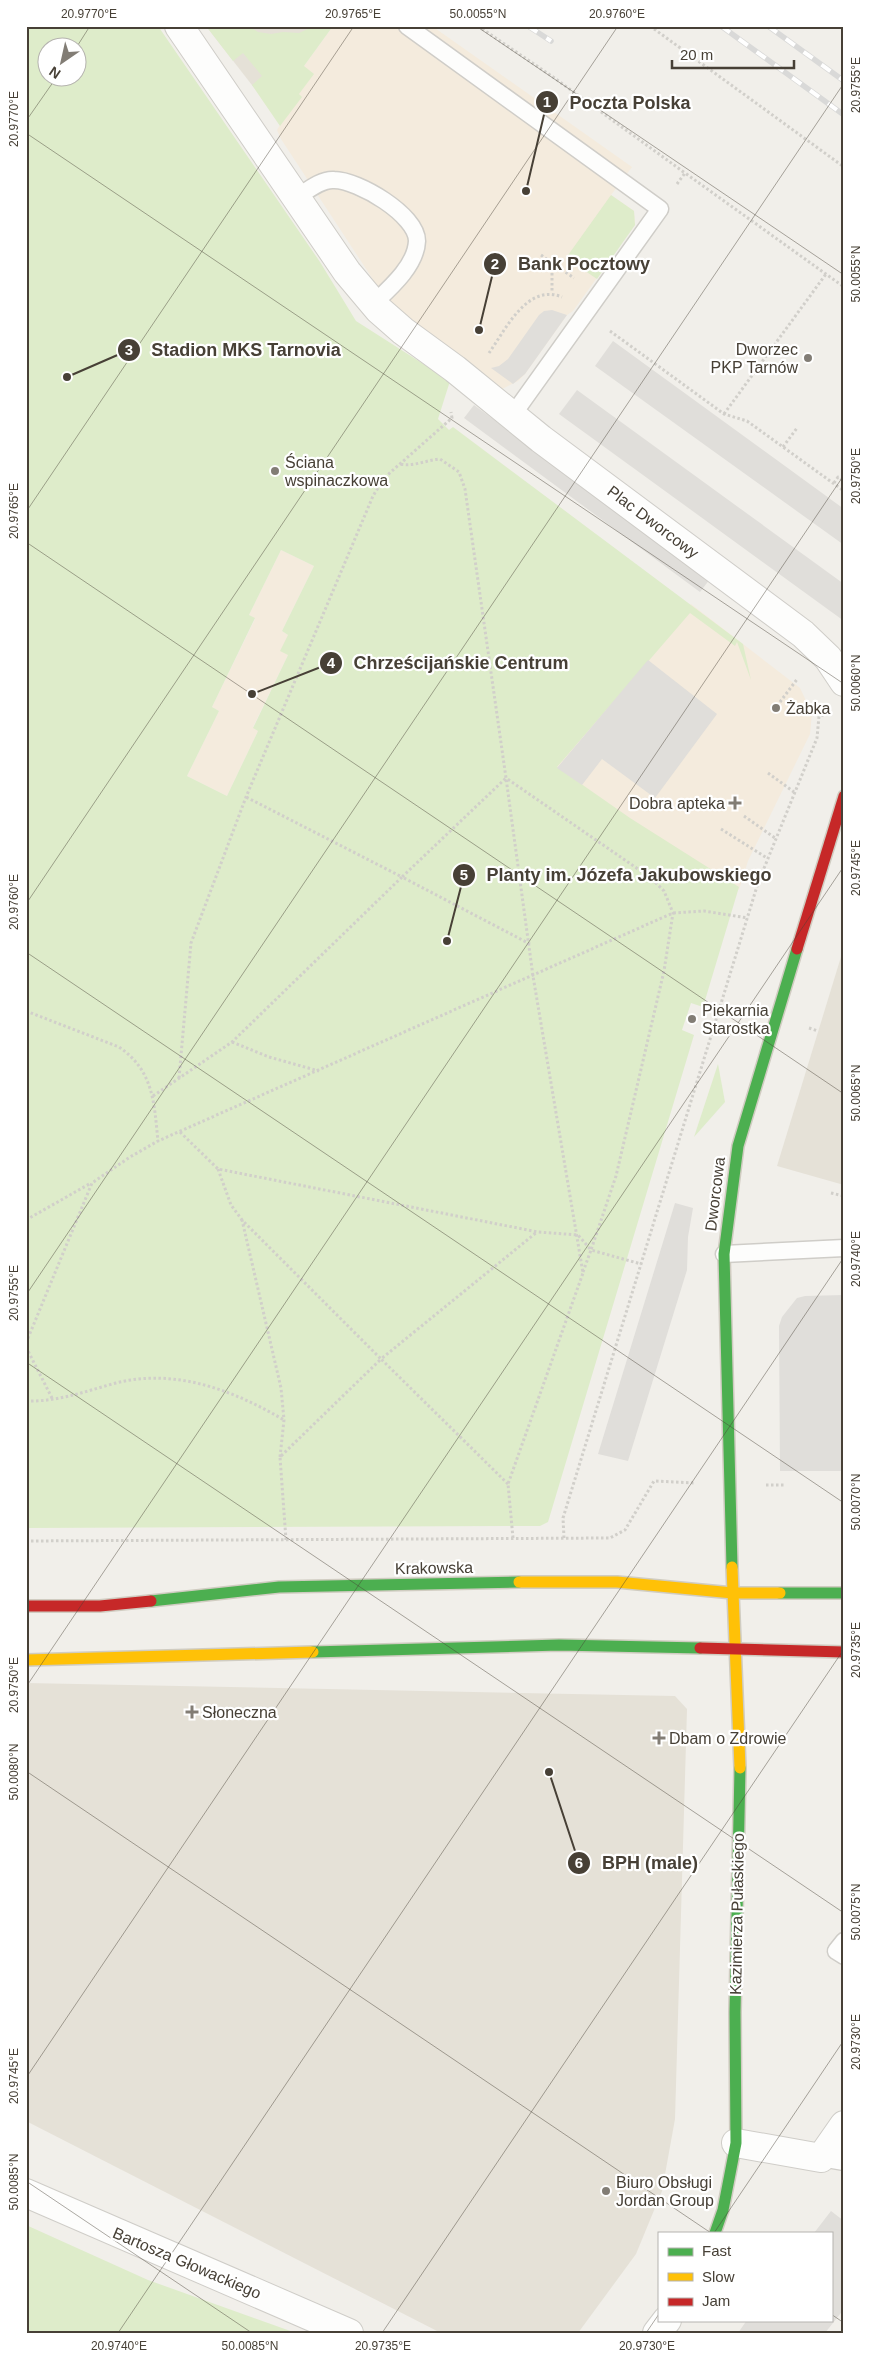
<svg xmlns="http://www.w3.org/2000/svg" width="870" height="2359" font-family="Helvetica,sans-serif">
  <rect width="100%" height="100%" fill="#f1efea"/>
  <!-- residential -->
  <g fill="#e5e1d7">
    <path d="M206,26H333L255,89Z"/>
    <path d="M844,947V1185L777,1166Z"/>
    <path d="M26,1683L675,1696L687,1709L675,2119L662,2191L636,2254L578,2333H441L26,2121Z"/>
  </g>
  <!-- commercial -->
  <g fill="#f4ebdd">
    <path d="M333,26H432L632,167L611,195L634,211L635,225L573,311L567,315L525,374L518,381L500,390L391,307L281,139L277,130L280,125L255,89L304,66Z"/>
    <path d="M281,550L314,566L282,631L288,635V655L253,727L258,731L227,796L187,776L219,711L212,707L255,619L249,615Z"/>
    <path d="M691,604L800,688L812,713L810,734L748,861L739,890L544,767Z"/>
  </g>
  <!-- green -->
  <g fill="#deecca" fill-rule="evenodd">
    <path d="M26,26H158L320,262L356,321L450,381L438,419L449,430L453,427L743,644L751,680L737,642L735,646L690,613L557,767L630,818L739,887L703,1007L691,1003L682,1030L694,1035L548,1522L540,1526L26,1528ZM48,48H78V78H48ZM281,550L314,566L282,631L288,635L280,651L288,655L253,728L258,731L227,796L187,776L219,711L212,707L255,618L249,615Z"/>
    <path d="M206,26H248L258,32L271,34L283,32L299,33L314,26H333L304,66L314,74L299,94L302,97L280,126L252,85L262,76L243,53L233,61Z"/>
    <path d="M611,195L634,211L635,225L597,279L566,258Z"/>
    <path d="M718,1064L725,1102L694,1137Z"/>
    <path d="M26,2225L148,2280L296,2333H26Z"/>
  </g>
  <!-- parking -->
  <g fill="#e0deda">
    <path d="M552,310L567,315L525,374L513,384L491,368L499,366L508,359L539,315L544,311Z"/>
    <path d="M613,341L844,509V545L595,366Z"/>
    <path d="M577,390L844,584V621L559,414Z"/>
    <path d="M474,405L710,579L700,592L464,418Z"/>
    <path d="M648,660L717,714L655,798L602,759L582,785L557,768Z"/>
    <path d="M675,1203L693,1208L688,1237L687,1270L628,1461L598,1454Z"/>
    <path d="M844,1295V1471H780L779,1326L782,1317L797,1298L805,1296Z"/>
    <path d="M831,2211L844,2221V2309L825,2333H738L747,2320H831V2233H814Z"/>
  </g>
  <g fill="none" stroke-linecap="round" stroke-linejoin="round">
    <!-- lane casing -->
    <g stroke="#cfcdc8" stroke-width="19">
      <g id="lane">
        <path d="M407,26L660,209L512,416"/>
        <path d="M296,198C307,191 321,179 334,180C358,180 417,215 417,241C416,266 389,289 373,304"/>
        <path d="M724,1254L844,1248"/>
        <path d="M844,1941L836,1951L844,1956"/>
        <path d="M821,2158L844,2162"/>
      </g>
    </g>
    <!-- street casing -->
    <g stroke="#cfcdc8" stroke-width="30">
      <g id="street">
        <path d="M179,26L347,272L379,310L403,331L455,369L541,439L803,634L828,658L844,682"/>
        <path d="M736,2143L821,2158L844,2125"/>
        <path d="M26,2193L349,2333"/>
        <path d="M657,2333L667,2320"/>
      </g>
    </g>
    <!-- fast casing -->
    <g stroke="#d0ccc1" stroke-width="14">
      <g id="fast">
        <path d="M732,1567L724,1254L738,1146L797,949"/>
        <path d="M780,1593H844"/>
        <path d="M151,1601L279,1587L519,1582"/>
        <path d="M313,1652L559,1645L700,1648"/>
        <path d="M715,2233L723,2210L736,2143L735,2012L740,1768"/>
      </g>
    </g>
    <!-- slow casing -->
    <g stroke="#d0ccc1" stroke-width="14">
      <g id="slow">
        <path d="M732,1567L740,1768"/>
        <path d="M519,1582H617L733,1593H780"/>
        <path d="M26,1660L313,1652"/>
      </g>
    </g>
    <!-- jam casing -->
    <g stroke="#d0ccc1" stroke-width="14">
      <g id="jam">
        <path d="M797,949L844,796"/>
        <path d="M26,1606H100L151,1601"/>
        <path d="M700,1648L844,1652"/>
      </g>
    </g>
    <!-- path -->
    <g stroke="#d1cfca" stroke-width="3" stroke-dasharray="2.5 2.5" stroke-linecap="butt">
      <path d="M478,26L553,77L685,173"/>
      <path d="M650,26L844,167"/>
      <path d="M840,26L844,29"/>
      <path d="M677,184L685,173L844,287"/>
      <path d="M541,255L574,278"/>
      <path d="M552,263V293"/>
      <path d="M842,322L844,320"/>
      <path d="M610,331L724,414L747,421L844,491"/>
      <path d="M489,353C506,329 527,283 562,297"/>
      <path d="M724,414L826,274"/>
      <path d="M783,447L797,428"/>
      <path d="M834,483L838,477L844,481"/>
      <path d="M780,702L798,678"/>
      <path d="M768,773L794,792"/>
      <path d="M744,816L775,838"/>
      <path d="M721,829L767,858"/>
      <path d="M26,1011L119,1047C154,1071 154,1103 158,1141"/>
      <path d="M809,1028L818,1031"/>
      <path d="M232,1042L269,1057L319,1071"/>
      <path d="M179,1078L191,943L246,797L373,496L384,478L452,418L451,412"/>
      <path d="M153,1096L232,1042L402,877L246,797"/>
      <path d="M180,1132L218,1169L538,1232L578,1235L591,1250L616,1176L664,971L673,913L664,891L651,878L506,778L465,489L459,472L440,459C426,460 414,467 400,464"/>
      <path d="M218,1169L231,1205L242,1220"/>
      <path d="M831,1193L844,1196"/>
      <path d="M26,1220L91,1183"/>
      <path d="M583,1272L591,1250L641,1264"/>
      <path d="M26,1343L92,1183L130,1157L158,1141L673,913L704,911L748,918"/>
      <path d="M26,1347L53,1400"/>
      <path d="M26,1401C58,1402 86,1391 116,1383C175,1368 233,1390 284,1420"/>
      <path d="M280,1457L284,1420L281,1388L242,1220L381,1359L280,1457L286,1540"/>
      <path d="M508,1484L381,1359L537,1232"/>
      <path d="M766,1485H785"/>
      <path d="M513,1538L508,1484L583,1273L533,976L506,778L402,877L530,944"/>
      <path d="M564,1538L563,1518L758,883L817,738L819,716L829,714"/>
      <path d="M26,1541L610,1538L625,1530L654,1481L695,1483"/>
    </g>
    <!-- lane -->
    <use href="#lane" stroke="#fdfdfc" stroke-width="16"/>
    <!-- street -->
    <use href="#street" stroke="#fdfdfc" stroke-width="28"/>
    <!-- fast -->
    <use href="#fast" stroke="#4caf50" stroke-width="11"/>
    <!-- slow -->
    <use href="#slow" stroke="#ffc107" stroke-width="11"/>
    <!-- jam -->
    <use href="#jam" stroke="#c62828" stroke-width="11"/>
    <!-- rail casing -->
    <g stroke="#d9d9d8" stroke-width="5.5">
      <g id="rail">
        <path d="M528,26L551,41"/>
        <path d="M721,26L844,115"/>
        <path d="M768,26L844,81"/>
      </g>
    </g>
    <!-- rail -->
    <use href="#rail" stroke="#fff" stroke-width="4" stroke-dasharray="11" stroke-linecap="butt"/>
  </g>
  <!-- ticks -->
  <path fill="none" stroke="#474036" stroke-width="1" stroke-opacity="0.45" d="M476,26L844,275M76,48L90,26M26,121L56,78M26,133L844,684M26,512L354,26M26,542L844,1094M26,904L618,26M26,952L844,1503M26,1295L844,83M26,1362L844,1913M26,1687L844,475M26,1771L711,2233M26,2078L844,866M26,2181L252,2333M714,2233L844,2040M831,2314L844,2323M118,2333L844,1257M382,2333L844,1649M646,2333L659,2314"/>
  <!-- markers -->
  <g fill="#827d75" stroke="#fff" stroke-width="2">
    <circle cx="808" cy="358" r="5"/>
    <circle cx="275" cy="471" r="5"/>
    <circle cx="776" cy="708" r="5"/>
    <path d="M732.5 795.5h5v5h5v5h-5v5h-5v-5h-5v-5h5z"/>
    <circle cx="692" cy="1019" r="5"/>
    <path d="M189.5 1704.5h5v5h5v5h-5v5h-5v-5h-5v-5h5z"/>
    <path d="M656.5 1730.5h5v5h5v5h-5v5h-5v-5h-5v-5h5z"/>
    <circle cx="606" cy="2191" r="5"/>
  </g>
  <g text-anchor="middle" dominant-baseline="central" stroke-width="4.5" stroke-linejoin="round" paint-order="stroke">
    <!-- poi labels -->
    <g font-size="16" fill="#474036" stroke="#fff" text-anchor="start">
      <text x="798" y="349" text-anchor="end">Dworzec<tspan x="798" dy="18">PKP Tarnów</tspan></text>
      <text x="285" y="462">Ściana<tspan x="285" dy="18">wspinaczkowa</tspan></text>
      <text x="786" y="708">Żabka</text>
      <text x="725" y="803" text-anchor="end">Dobra apteka</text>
      <text x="702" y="1010">Piekarnia<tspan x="702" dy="18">Starostka</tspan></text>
      <text x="202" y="1712">Słoneczna</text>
      <text x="669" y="1738">Dbam o Zdrowie</text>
      <text x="616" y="2182">Biuro Obsługi<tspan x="616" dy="18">Jordan Group</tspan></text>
    </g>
    <!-- street labels -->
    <g font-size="16" fill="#474036" stroke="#fff">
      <text transform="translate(653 522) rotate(37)">Plac Dworcowy</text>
      <text transform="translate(715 1194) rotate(-83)">Dworcowa</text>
      <text transform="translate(434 1568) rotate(-1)">Krakowska</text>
      <text transform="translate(737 1914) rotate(-89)">Kazimierza Pułaskiego</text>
      <text transform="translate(187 2263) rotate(23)">Bartosza Głowackiego</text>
    </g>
  </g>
  <!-- callouts -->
  <path fill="none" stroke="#474036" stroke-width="2" d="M526 191L547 102M479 330L495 264M67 377L129 350M252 694L331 663M447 941L464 875M549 1772L579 1863"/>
  <g fill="#474036" stroke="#fff" stroke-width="2">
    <circle cx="526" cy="191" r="5"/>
    <circle cx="479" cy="330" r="5"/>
    <circle cx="67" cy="377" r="5"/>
    <circle cx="252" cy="694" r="5"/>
    <circle cx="447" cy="941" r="5"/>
    <circle cx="549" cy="1772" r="5"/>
    <circle cx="547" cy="102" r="12"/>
    <circle cx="495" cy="264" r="12"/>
    <circle cx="129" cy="350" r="12"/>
    <circle cx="331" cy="663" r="12"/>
    <circle cx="464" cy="875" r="12"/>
    <circle cx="579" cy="1863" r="12"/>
  </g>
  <g font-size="15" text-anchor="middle" font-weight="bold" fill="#fff">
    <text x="547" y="107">1</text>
    <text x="495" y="269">2</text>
    <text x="129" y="355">3</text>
    <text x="331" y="668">4</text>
    <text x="464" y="880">5</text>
    <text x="579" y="1868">6</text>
  </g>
  <g font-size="18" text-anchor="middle" font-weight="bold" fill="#474036" stroke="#fff" stroke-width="4.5" stroke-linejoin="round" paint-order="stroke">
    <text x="630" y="109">Poczta Polska</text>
    <text x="584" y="270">Bank Pocztowy</text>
    <text x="246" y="356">Stadion MKS Tarnovia</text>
    <text x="461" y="669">Chrześcijańskie Centrum</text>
    <text x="629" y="881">Planty im. Józefa Jakubowskiego</text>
    <text x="650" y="1869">BPH (male)</text>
  </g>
  <!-- border -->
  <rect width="870" height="2359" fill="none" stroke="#ffffff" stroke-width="55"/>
  <!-- legend -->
  <rect x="658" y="2232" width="175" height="90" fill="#ffffff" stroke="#b5b3af"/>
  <rect x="668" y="2248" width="25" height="8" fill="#4caf50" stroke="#b5b3af"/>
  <text x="702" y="2256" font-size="15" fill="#474036">Fast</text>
  <rect x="668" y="2273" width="25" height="8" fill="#ffc107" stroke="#b5b3af"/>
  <text x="702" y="2282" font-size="15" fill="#474036">Slow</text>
  <rect x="668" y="2298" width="25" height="8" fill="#c62828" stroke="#b5b3af"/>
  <text x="702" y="2306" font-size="15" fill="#474036">Jam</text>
  <!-- north arrow -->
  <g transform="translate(62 62) rotate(214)"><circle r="24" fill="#ffffff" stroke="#b5b3af"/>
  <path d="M0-4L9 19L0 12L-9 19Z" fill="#827d75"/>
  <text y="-8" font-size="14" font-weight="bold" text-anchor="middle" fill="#474036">N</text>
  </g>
  <!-- scale -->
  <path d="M672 60v8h122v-8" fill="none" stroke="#474036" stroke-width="2.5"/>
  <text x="680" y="60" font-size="15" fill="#474036" stroke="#ffffff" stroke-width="4" paint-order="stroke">20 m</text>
  <rect x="28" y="28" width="814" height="2304" fill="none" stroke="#474036" stroke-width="2"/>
  <g font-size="12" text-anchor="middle" fill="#474036">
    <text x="89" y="18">20.9770°E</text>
    <text x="353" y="18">20.9765°E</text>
    <text x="478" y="18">50.0055°N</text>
    <text x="617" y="18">20.9760°E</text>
    <text transform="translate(856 85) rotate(-90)" y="4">20.9755°E</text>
    <text transform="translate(14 119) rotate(-90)" y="4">20.9770°E</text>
    <text transform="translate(856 274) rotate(-90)" y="4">50.0055°N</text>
    <text transform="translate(856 476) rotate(-90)" y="4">20.9750°E</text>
    <text transform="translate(14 511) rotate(-90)" y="4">20.9765°E</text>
    <text transform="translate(856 683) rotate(-90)" y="4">50.0060°N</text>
    <text transform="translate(856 868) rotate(-90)" y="4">20.9745°E</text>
    <text transform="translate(14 902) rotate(-90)" y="4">20.9760°E</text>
    <text transform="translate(856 1093) rotate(-90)" y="4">50.0065°N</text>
    <text transform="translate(856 1259) rotate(-90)" y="4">20.9740°E</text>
    <text transform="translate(14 1293) rotate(-90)" y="4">20.9755°E</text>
    <text transform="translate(856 1502) rotate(-90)" y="4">50.0070°N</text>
    <text transform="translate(856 1650) rotate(-90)" y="4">20.9735°E</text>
    <text transform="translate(14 1685) rotate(-90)" y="4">20.9750°E</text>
    <text transform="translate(14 1772) rotate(-90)" y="4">50.0080°N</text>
    <text transform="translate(856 1912) rotate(-90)" y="4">50.0075°N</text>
    <text transform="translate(856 2042) rotate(-90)" y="4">20.9730°E</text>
    <text transform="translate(14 2076) rotate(-90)" y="4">20.9745°E</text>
    <text transform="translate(14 2182) rotate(-90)" y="4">50.0085°N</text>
    <text x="119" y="2350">20.9740°E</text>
    <text x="250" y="2350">50.0085°N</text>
    <text x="383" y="2350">20.9735°E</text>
    <text x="647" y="2350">20.9730°E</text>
  </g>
</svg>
